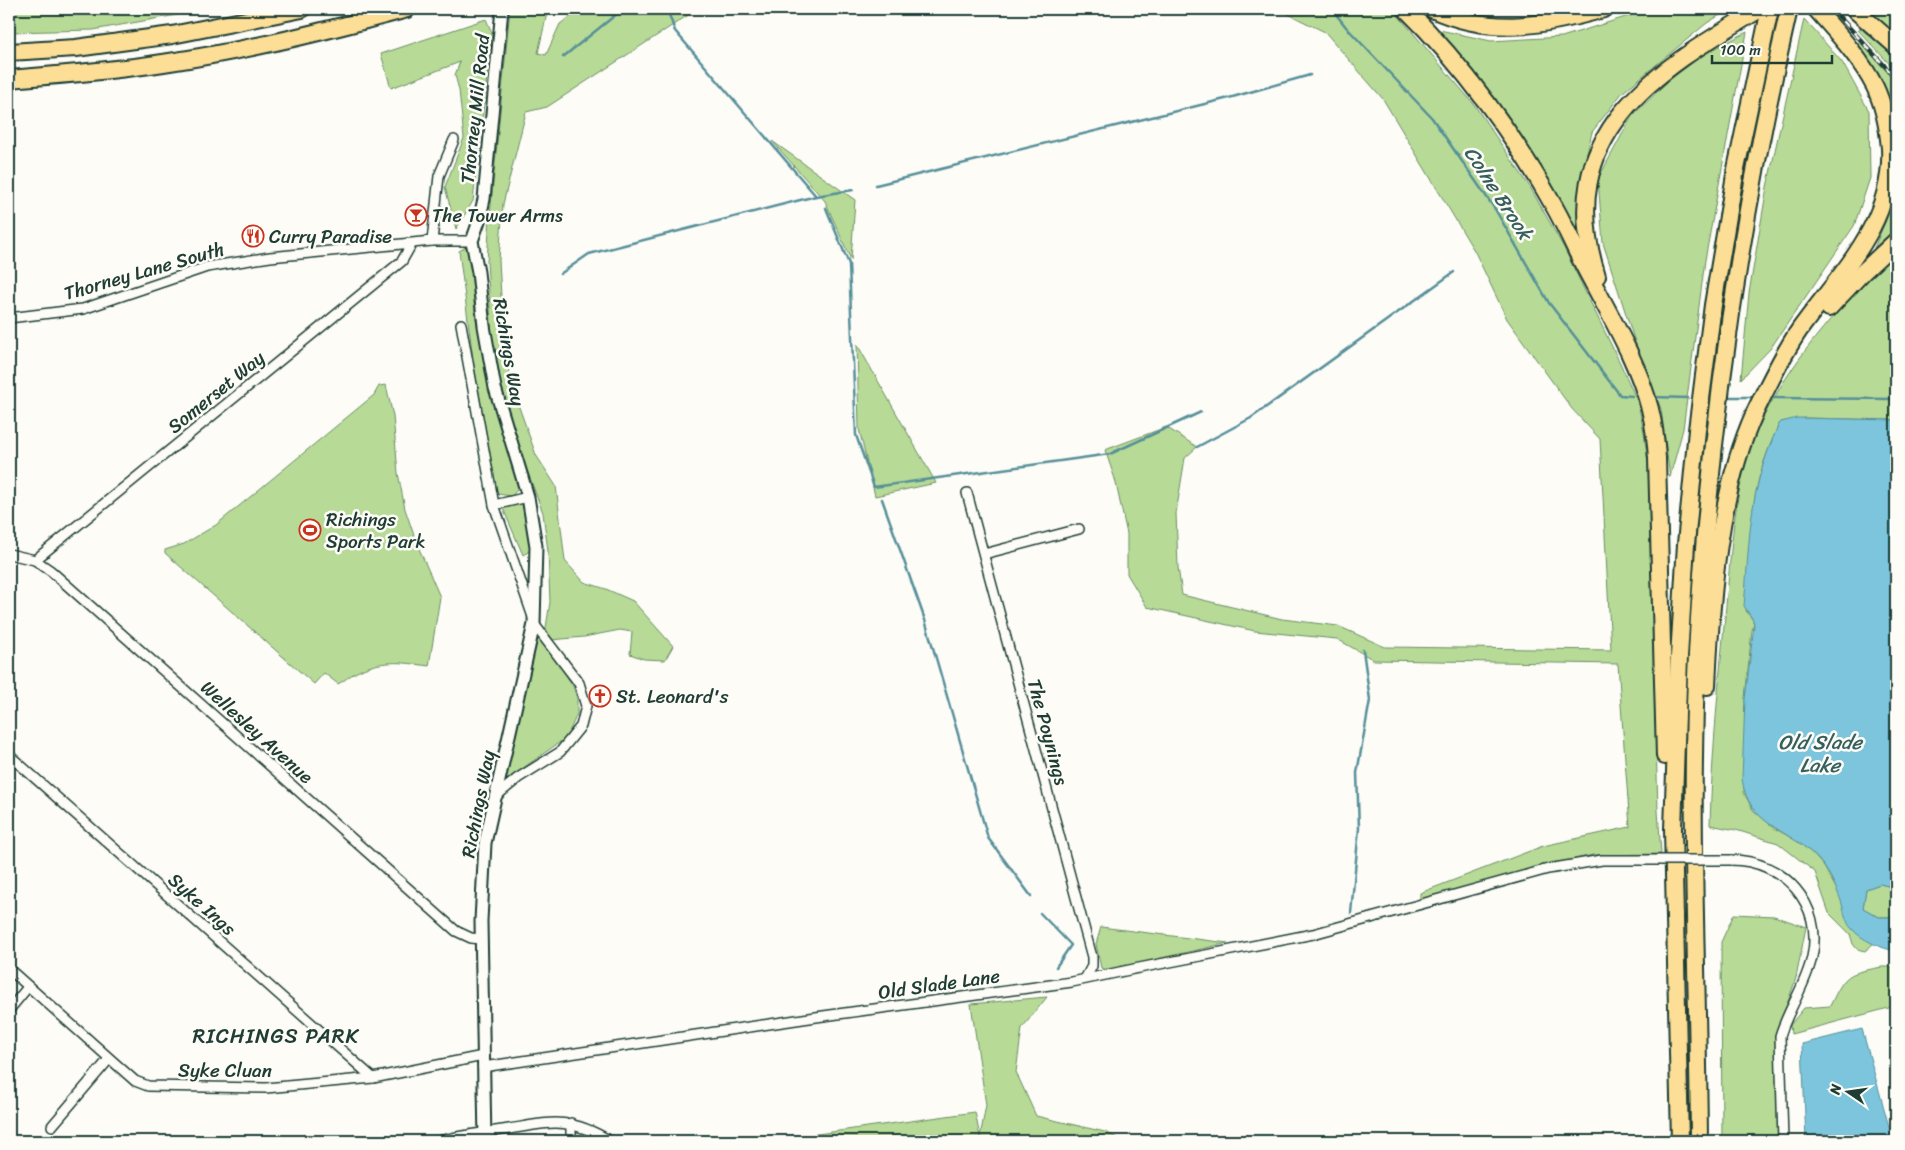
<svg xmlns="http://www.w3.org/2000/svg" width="1905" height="1150" font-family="Sriracha,sans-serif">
  <rect width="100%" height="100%" fill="#fdfcf7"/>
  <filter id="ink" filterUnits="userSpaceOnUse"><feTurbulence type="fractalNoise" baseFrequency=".02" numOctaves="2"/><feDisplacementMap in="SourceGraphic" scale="10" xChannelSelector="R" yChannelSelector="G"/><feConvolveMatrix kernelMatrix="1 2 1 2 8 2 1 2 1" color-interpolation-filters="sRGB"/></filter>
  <g filter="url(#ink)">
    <!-- green -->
    <g fill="#b7db96" stroke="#6b8c65">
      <path d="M9,9H210L93,30L9,32Z"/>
      <path d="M510,9H548L538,53L546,55L560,24L581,9H694L690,14L547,107L526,112L503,204L499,260L504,352L514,393L536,455L556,486L565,561L584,582L606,589L633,601L673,646L665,660L644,659L630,654L632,632L620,630L584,637L551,640L545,634L550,602L548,551L543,513L515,438L499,385L493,355L487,262L490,215Z"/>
      <path d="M1278,9H1391L1396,13L1473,103L1530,187L1564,248L1621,365L1638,403L1644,432L1648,463L1658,811L1661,854L1593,855L1544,866L1420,899V893L1543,846L1630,827L1618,664L1374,660L1337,639L1255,631L1147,607L1127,574V534L1115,479L1105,450L1166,427L1197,447L1185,458L1176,513L1178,567L1182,595L1282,619L1338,626L1385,647L1611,650L1600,439L1572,409L1507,319L1475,252L1383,99L1325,32Z"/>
      <path d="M1651,9H1730L1707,23L1622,93L1592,132L1579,189L1576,234L1506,113L1435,29L1491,41L1562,37Z"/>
      <path d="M1864,9H1896V37Z"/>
      <path d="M486,19L492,33L473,201L456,229L445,187L464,138L459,90L455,75L460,62L391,88L381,54Z"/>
      <path d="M1804,19L1842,62L1869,111L1870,178L1854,226L1770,349L1741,379L1749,293L1767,187Z"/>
      <path d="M1860,28L1896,58V71L1858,30Z"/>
      <path d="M1747,32L1705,260L1683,429L1670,477L1661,409L1635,342L1603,243L1598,179L1632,116L1687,63Z"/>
      <path d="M1861,43L1896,82V127L1886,94L1857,46Z"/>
      <path d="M772,141L855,200L851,260L825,201Z"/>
      <path d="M1896,186V229L1874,248L1886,220Z"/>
      <path d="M469,245L475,314L492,387L520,486L512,496L497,494L474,366L459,251Z"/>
      <path d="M1896,250V420L1805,418L1781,422L1779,424C1771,442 1764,459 1759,478C1748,521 1749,568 1746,611C1752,618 1756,622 1752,630L1745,699L1744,793L1753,810L1774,828L1797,841L1813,854L1824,867L1865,939L1874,943L1865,951L1857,949L1853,944L1850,934L1829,913L1815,872L1778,843L1736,830L1710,825C1712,752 1719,679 1726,606C1732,543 1734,476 1763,418C1796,353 1845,300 1896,250Z"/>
      <path d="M857,344L936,483L875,496L859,429Z"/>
      <path d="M386,385L393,416L398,473L405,509L417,544L440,597L429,666C401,662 381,659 355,673C349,676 344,681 338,684L324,673L314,684L165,553V550L184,544L216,525L374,395L379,386Z"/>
      <path d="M524,501L533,549L523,555L502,506Z"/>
      <path d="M539,633L573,686L577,698V714L567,737L505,781V775Z"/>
      <path d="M1880,884L1896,888V914L1892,917H1879L1863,908L1866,889Z"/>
      <path d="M1734,914L1774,916L1806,927L1796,978L1775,1040L1780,1141H1722L1721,942Z"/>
      <path d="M1101,927L1228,943L1108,970L1101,968L1096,944Z"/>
      <path d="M1882,967H1896V1006L1791,1034L1790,1025L1804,1008L1830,1006C1846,973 1846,974 1882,967Z"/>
      <path d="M1047,997L1022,1028L1016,1072L1036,1116L1105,1132L1123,1141H767L975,1112L980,1137L986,1105L971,1004Z"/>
    </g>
    <!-- water -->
    <g fill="#7cc5dd" stroke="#578f99">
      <path d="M1797,418L1896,420V888L1880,884L1866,889L1863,908L1879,917H1892L1896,914V951C1883,949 1861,940 1852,929C1846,923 1844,912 1842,904C1836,886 1828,868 1813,854C1785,828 1748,824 1742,779L1745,699L1754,625L1753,620L1744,606C1748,564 1748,520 1759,479C1764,460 1771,442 1779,424L1781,422Z"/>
      <path d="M1862,1029L1893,1141H1806L1802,1044Z"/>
    </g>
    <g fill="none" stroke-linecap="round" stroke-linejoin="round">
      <!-- stream -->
      <g stroke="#578f99" stroke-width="2.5">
        <path d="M667,9L675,31L816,196"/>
        <path d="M1332,9L1346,27L1432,118L1495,209L1549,303L1620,395L1632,396"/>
        <path d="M563,57L623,9"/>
        <path d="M876,185L1229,98L1310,75"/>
        <path d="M826,208L849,264L856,435L874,487L1110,454L1201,412"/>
        <path d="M560,274L589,254L816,196L853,190"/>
        <path d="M1653,397L1688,398"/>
        <path d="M1730,397H1752"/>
        <path d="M1774,398L1896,399"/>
        <path d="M1197,447L1251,418L1454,272"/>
        <path d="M882,499L925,620L988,838L1031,896"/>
        <path d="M1040,913L1071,945L1056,967"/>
        <path d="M1351,913L1359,828L1357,773L1370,700L1363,650"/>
      </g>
      <!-- minor casing -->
      <g stroke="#1f3d34" stroke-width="12">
        <g id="minor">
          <path d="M432,241L439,176L454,140"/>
          <path d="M9,318L83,309L207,267L270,257L432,241H472"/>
          <path d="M461,324L494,505L533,617"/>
          <path d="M967,493L1092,957V966L1085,979"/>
          <path d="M494,505L528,497"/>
          <path d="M9,554L35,560L51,571L456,931L471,938L481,939"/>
          <path d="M984,554L1079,529"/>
          <path d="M35,560L402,261L411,245"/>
          <path d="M9,755L373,1078"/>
          <path d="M495,797L518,778L560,752L581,726L586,706L579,683L534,624"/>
          <path d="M1731,860C1783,860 1824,904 1812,957C1806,985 1788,1009 1780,1036L1783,1141"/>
          <path d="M9,969L135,1081L148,1086L266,1088L373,1078L483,1056"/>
          <path d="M9,1010L28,987"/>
          <path d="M483,1067L816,1017L1072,982L1134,969L1313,934L1548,869L1602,860H1643"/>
          <path d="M52,1126L109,1059"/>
          <path d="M439,1141C460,1135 482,1133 503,1130C549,1123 567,1115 610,1141"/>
          <path d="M571,1141V1123"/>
        </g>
      </g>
      <!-- tertiary casing -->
      <g stroke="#1f3d34" stroke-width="15">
        <path id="tertiary" d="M485,1141L481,921L485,843L534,624L536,546L528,497L495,388L484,326L478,272L472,241L479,221L484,199L502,9"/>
      </g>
      <!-- motorway casing -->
      <g stroke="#1f3d34" stroke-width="20">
        <g id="motorway">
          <path d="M1406,9C1463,65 1516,138 1555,208C1568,231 1578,256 1591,279C1613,321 1638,363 1650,409C1654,425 1656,442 1657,458L1665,756"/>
          <path d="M1432,9C1491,36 1544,26 1604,9"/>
          <path d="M1854,9L1896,46"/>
          <path d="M9,52L76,48L172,35L302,9"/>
          <path d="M9,79C60,75 112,71 163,63C246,51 326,31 407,9"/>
          <path d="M1597,276C1552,134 1654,72 1760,9"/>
          <path d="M1829,308L1863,272L1896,241"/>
          <path d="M1707,686C1711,597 1718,494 1755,412C1767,387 1784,352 1800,329C1840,273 1894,223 1890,148C1888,127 1884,106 1875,87C1860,57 1837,33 1816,9"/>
          <path d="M1680,1141L1673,829L1679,657L1686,544L1697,430L1713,305L1736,169L1770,9"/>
          <path d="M1699,1141C1698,979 1689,817 1697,654C1708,437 1740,221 1789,9"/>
        </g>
      </g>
      <!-- minor -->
      <use href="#minor" stroke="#fdfcf7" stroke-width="9"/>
      <!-- tertiary -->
      <use href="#tertiary" stroke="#fdfcf7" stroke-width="11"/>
      <!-- motorway -->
      <use href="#motorway" stroke="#fcde96" stroke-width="16"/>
      <!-- rail casing -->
      <g stroke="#1f3d34" stroke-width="4.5">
        <path id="rail" d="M1832,9L1896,78"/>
      </g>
      <!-- rail -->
      <use href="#rail" stroke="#fdfcf7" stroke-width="2.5" stroke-dasharray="8" stroke-linecap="butt"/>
      <!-- minor-bridge casing -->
      <g stroke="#1f3d34" stroke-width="12" stroke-linecap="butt">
        <path id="minor-bridge" d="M1643,860H1731"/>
      </g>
      <!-- minor-bridge -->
      <use href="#minor-bridge" stroke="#fdfcf7" stroke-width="9"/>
    </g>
  </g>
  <!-- icons -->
  <defs>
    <g id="bar-ring" transform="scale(1.125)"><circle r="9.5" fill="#fdfcf7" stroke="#c8321e" stroke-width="1.5"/><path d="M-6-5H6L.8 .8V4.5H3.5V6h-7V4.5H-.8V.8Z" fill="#c8321e"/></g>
    <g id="restaurant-ring" transform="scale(1.125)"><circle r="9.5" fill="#fdfcf7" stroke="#c8321e" stroke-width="1.5"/><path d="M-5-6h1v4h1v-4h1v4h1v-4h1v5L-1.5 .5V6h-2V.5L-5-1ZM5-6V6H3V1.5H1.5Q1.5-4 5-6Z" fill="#c8321e"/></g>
    <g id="stadium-ring" transform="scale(1.125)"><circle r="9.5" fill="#fdfcf7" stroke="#c8321e" stroke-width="1.5"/><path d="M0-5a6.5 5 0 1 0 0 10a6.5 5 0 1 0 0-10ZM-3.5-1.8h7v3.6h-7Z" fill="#c8321e"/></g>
    <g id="church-ring" transform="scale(1.125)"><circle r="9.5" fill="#fdfcf7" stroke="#c8321e" stroke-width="1.5"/><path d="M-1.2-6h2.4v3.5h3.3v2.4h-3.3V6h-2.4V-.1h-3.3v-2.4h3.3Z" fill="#c8321e"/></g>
  </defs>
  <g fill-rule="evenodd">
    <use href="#bar-ring" x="416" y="215"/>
    <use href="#restaurant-ring" x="253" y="236"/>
    <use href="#stadium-ring" x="310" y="530"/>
    <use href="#church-ring" x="600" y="696"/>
  </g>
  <g text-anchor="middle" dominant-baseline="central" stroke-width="5" stroke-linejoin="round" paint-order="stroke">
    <!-- street labels -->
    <g font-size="19" fill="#1f3d34" stroke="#fdfcf7">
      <text transform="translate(475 109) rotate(-84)">Thorney Mill Road</text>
      <text transform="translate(144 271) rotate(-16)">Thorney Lane South</text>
      <text transform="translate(509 352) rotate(80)">Richings Way</text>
      <text transform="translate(216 392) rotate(-39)">Somerset Way</text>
      <text transform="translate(257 732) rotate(42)">Wellesley Avenue</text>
      <text transform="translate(1048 732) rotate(75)">The Poynings</text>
      <text transform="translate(478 804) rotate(-79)">Richings Way</text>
      <text transform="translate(202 904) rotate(42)">Syke Ings</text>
      <text transform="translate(939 984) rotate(-8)">Old Slade Lane</text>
      <text x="225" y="1070">Syke Cluan</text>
    </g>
    <!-- poi labels -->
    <g font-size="19" fill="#1f3d34" stroke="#fdfcf7" text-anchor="start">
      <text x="432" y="215">The Tower Arms</text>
      <text x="269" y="236">Curry Paradise</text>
      <text x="326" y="519">Richings<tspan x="326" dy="22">Sports Park</tspan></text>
      <text x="616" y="696">St. Leonard's</text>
    </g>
    <!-- water labels -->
    <g font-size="20" font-style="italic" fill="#365f5e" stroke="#fdfcf7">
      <text transform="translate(1498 193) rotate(57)">Colne Brook</text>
      <text x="1820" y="742">Old Slade<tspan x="1820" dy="23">Lake</tspan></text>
    </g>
    <!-- quarter labels -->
    <g font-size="21" letter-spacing="1" fill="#1f3d34" stroke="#fdfcf7">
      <text x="276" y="1036">RICHINGS PARK</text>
    </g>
  </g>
  <!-- margin -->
  <rect width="1905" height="1150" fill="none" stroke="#fdfcf7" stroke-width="30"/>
  <rect x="15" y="15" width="1875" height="1120" fill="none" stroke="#1f3d34" stroke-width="2" filter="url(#ink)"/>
  <!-- north arrow -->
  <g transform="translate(1848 1092) rotate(283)" stroke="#fdfcf7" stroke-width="4" paint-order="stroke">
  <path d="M0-4L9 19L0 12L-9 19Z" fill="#1f3d34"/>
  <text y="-8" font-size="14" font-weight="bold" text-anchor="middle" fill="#1f3d34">N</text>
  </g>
  <!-- scale -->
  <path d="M1712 55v8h120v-8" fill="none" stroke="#1f3d34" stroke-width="2.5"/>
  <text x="1720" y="55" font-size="15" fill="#1f3d34" stroke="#fdfcf7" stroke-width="4" paint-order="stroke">100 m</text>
</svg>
